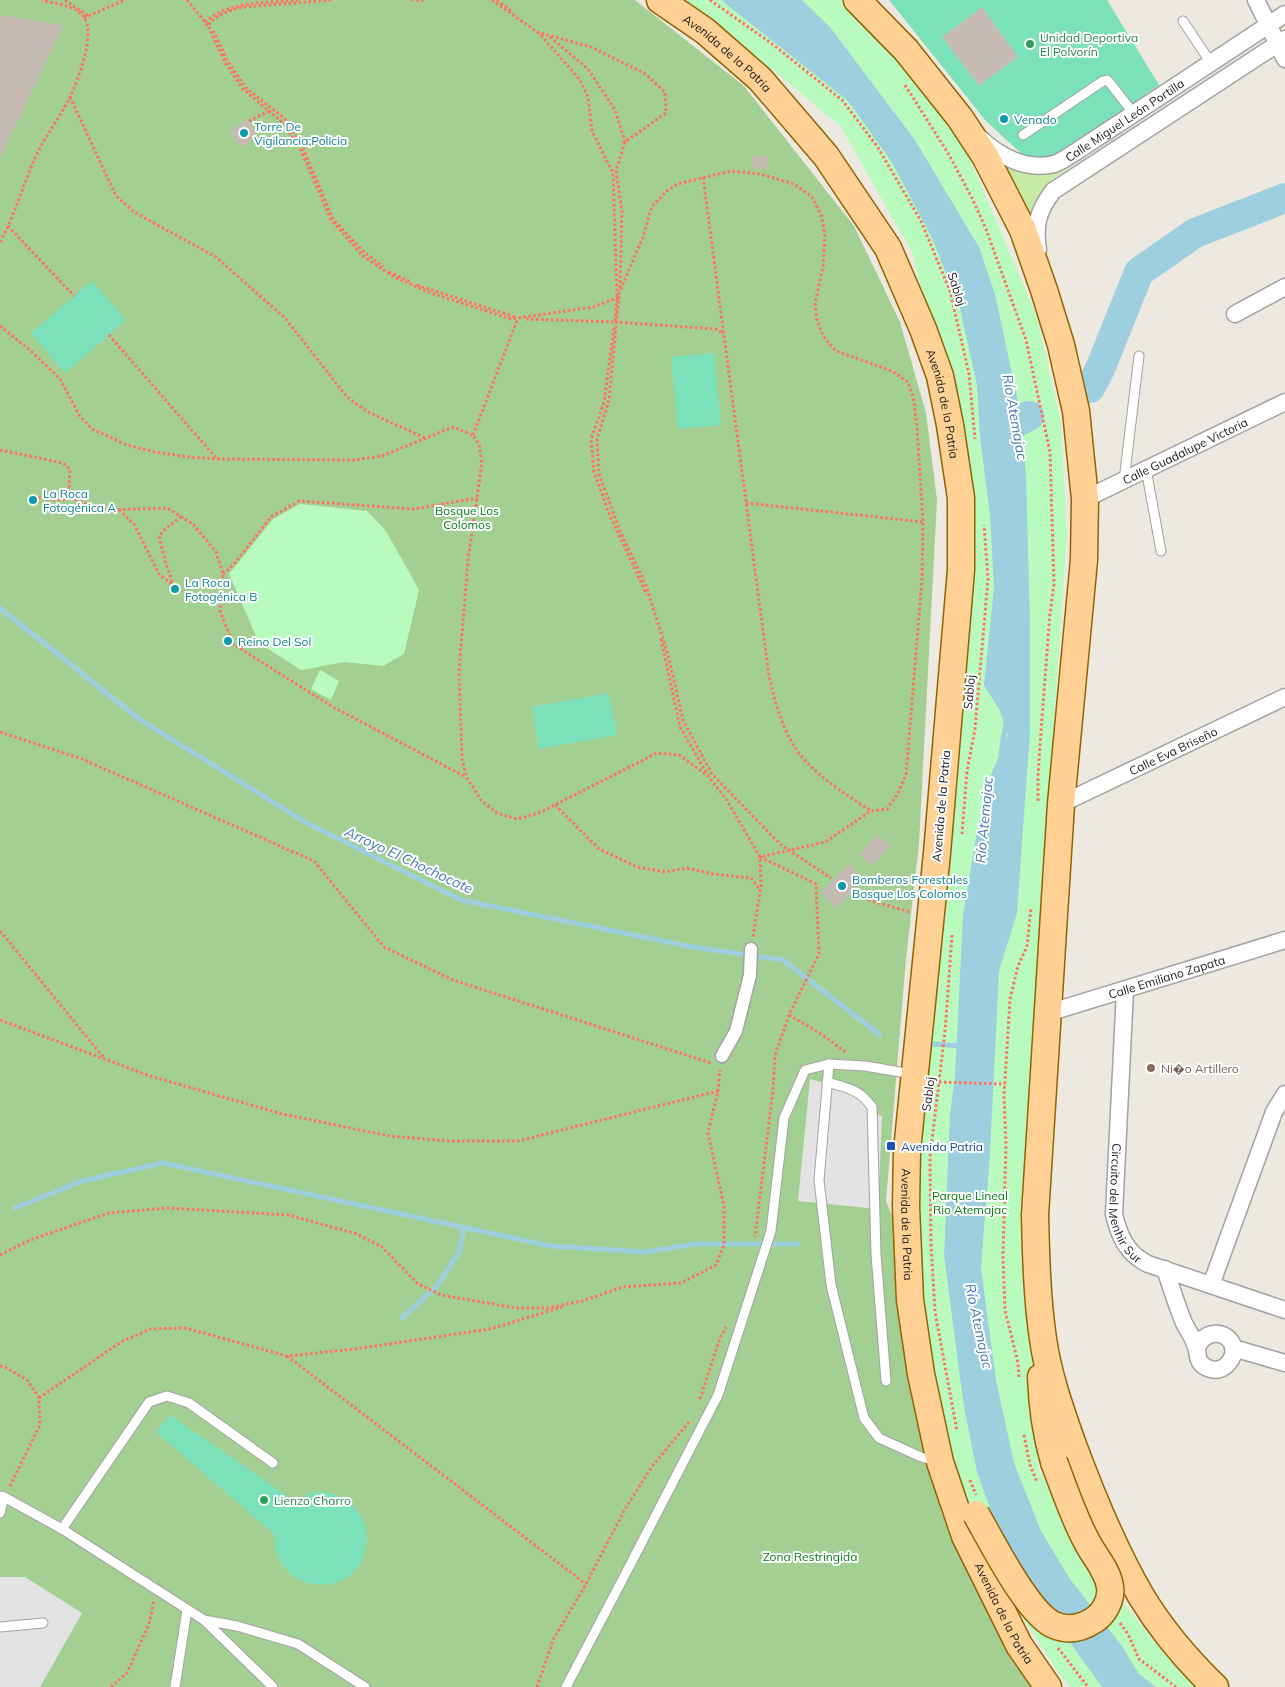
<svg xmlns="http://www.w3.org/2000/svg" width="1285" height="1687" font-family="Mulish,sans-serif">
  <rect width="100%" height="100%" fill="#ede9e0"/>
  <!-- grass -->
  <path fill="#c6eba3" d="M1077,161C1068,170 1057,174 1048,183C1039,192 1034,207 1031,219L1018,189L1004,165L1011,169L1039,175Z"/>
  <!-- forest -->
  <path fill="#a4cf93" d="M0,0H635L744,86L854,226L900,322L926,413L937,500L919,844L906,959L886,1201L896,1225L901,1301L914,1404L942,1514L992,1621L1034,1687H0Z"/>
  <!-- park -->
  <g fill="#b9fbbf">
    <path d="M676,0H848L959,134L1037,317L1061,423L1067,534L1026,1129L1032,1368L1039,1470L1102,1576L1170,1661L1197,1687H1071L1061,1677L995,1575L943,1448L918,1306L913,1197L960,444L912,252L841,127L778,74Z"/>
    <path d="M300,504L367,511L386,531L419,590L404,654L383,666L345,662L301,670L259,643L229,574L273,519Z"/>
    <path d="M320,670L339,681L331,700L311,689Z"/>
  </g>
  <!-- pitch -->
  <g fill="#7ae1ba">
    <path d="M889,0H1107L1159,85L1053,159L1023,155L986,121Z"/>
    <path d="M92,281L126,320L65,373L31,333Z"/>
    <path d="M714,353L721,425L678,429L671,357Z"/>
    <path d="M609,693L617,735L539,749L532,707Z"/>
    <path d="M170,1415L296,1502C301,1500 307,1494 313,1492C323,1490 338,1494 346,1500C353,1506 359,1511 363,1520C372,1539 364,1567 346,1578C319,1594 283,1580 275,1549C274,1545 275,1539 274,1534L156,1432Z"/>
  </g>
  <!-- parking -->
  <g fill="#e3e3e3">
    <path d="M810,1079L869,1096V1113L882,1116L878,1209L798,1201Z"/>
    <path d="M0,1577H25L82,1613L40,1687H0Z"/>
  </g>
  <!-- water -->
  <path fill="#9ecfde" d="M721,0H802L830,27L915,140L979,247L995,294L1020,411L1026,475L1030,625V732L1017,913L999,971L990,1153L981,1268L996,1380L1014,1463L1041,1531L1070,1579L1122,1646L1138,1673L1156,1687H1102L1043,1605L994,1519L977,1472L964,1407L944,1256L950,1114L955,1076L963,915L975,843L987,784L1008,735L1000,711L984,685L994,588L990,515L980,437L977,385L960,309L932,238L891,161L848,101Z"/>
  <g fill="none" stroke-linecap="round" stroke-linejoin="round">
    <!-- stream -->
    <g stroke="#9ecfde" stroke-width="5">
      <path d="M0,608L139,719L305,822L461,900L693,947L783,960L880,1035"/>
      <path d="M1001,754L1006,723"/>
      <path d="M930,1044L962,1046"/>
      <path d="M15,1208L82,1181L163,1163L550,1246L645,1252L696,1244H798"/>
      <path d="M402,1318L437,1286L459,1252L464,1228"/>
    </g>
    <!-- river -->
    <g stroke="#9ecfde" stroke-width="30">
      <path d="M1090,388L1100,369L1139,272L1195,233L1285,198"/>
      <path d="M1007,427L1029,416"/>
    </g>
  </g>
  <!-- building -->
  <g fill="#c5bbb3">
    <path d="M982,7L1018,57L979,86L942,37Z"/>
    <path d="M0,15L63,25L0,159Z"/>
    <path d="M248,119L258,137L240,147L230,130Z"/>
    <path d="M752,156H768L769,169H753Z"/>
    <path d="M877,835L891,845L872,865L859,855Z"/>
    <path d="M849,864L864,880L836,909L821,892Z"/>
  </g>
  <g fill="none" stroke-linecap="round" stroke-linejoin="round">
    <!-- service casing -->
    <g stroke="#a2a2a2" stroke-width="11">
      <g id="service">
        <path d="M1183,21L1211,63"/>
        <path d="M1023,135L1103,81L1107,80L1110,83L1134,114"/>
        <path d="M1146,469L1161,551"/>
        <path d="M1124,480L1139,356"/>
        <path d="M912,1074L865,1066L829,1064L819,1180L831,1285L864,1418L879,1438L921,1457L937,1461"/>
        <path d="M827,1082C847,1088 859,1089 872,1107L876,1254L886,1381"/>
        <path d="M0,1499L4,1497L62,1529L204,1620L273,1687"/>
        <path d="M0,1513L4,1497L2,1496"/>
        <path d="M62,1529L149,1402L167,1396L189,1403L273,1463"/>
        <path d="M204,1620L237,1626L298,1644L365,1687"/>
        <path d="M0,1627L43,1623"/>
        <path d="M175,1687L187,1610"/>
        <path d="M566,1687L627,1571L718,1395L771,1231L784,1118L805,1070L829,1064"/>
      </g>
    </g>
    <!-- pedestrian casing -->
    <g stroke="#a2a2a2" stroke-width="15">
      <path id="pedestrian" d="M722,1056L736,1031L750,975L751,949"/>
    </g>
    <!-- minor casing -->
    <g stroke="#a2a2a2" stroke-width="19">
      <g id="minor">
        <path d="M1256,0L1285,59"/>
        <path id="s1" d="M980,138C998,156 1027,171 1054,164C1061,162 1068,157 1074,153L1285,14"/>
        <path d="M1038,250C1034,225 1038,211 1053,191L1285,39"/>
        <path d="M1235,314L1285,287"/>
        <path id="s2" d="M1085,499L1285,402"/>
        <path id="s3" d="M1061,804L1285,697"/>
        <path id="s4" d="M1125,990L1114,1214C1119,1236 1127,1254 1148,1264L1285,1310"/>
        <path id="s5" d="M1048,1013L1285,940"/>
        <path d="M1165,1269C1171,1287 1177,1306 1184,1323C1188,1331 1194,1339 1196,1347C1198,1352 1197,1357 1200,1362C1204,1368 1213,1371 1220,1369C1226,1367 1231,1361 1233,1355C1238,1333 1206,1324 1197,1348"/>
        <path d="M1211,1285L1274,1112L1285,1094"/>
        <path d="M1233,1348L1285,1363"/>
      </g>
    </g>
    <!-- primary casing -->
    <g stroke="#936300" stroke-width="29">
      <g id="primary">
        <path id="s6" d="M660,0L705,31L760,79L826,156L888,248L923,329L940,376L950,425L961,498V570L937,853L907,1151L906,1206L910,1300L921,1374L940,1462L965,1536L1019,1645L1048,1687"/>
        <path d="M857,0L906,50L960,118L985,156L1023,230L1044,290L1061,345L1076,411L1085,499L1084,560L1061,804L1035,1215C1036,1256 1037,1298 1043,1339C1048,1375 1061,1411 1073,1445C1092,1496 1113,1548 1141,1596C1161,1629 1187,1660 1215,1687"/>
        <path d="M1041,1377C1042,1407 1046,1434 1054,1462"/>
      </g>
    </g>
    <!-- path -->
    <g stroke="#ff7160" stroke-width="3" stroke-dasharray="2.5 2.5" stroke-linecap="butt">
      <path d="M65,0L88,16"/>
      <path d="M187,0L209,27"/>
      <path d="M331,0L244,7C233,9 214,15 208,26L226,64L243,89L281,121L300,148L331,220L363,256L394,277L431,293L511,319L593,307L617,298L643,237L652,206L667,191L677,184L731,171L760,174L794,184L812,197L822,217L825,237L823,266L815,304L817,320L823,336L836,351L892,371L908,382L914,401L917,428L923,522L922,579L906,775L897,795L887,809L871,811L825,842L760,857L816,884L819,954L789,1015L775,1055L773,1090L755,1237"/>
      <path d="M411,0H424"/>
      <path d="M492,0L537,32L591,47L644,73L665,92L666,113L625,142L616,171L622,212L620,290"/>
      <path d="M497,0L511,11"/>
      <path d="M710,0L771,43L842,100L877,146L921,221L950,291L969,374L975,439"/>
      <path d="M84,18L125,0"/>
      <path d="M205,22C231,0 267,3 300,0"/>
      <path d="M213,31L216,36L227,60L246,88L284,118L302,146L333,219L364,252L383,267"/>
      <path d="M550,37L588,69L615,110L625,142"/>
      <path d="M905,85L948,153L972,198L986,229L1026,340L1050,452L1054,584L1050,613L1042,718L1038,775V802"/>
      <path d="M70,97L116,196L134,212L216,257L285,318L347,397L368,412L425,438"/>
      <path d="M249,121L269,111"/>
      <path d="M703,177L769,676C774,698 780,721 791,741C808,772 843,792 871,811"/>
      <path d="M8,226L74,296"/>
      <path d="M0,242C16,213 24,180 39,150C48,132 61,116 70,97C78,80 96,34 84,17C75,5 55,4 42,0"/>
      <path d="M389,272L411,282"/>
      <path d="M417,285L515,317"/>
      <path d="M619,296L609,400L597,439L599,474L621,533L646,585L668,655L683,720L712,774L781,845L831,878"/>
      <path d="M526,319L615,322L617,298L613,173L592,131L588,97L580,80L538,32"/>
      <path d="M615,322L716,329L720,331L723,335"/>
      <path d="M0,326L31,351L60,379L79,415L92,429L127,445L155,452L189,457L217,459L354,460L382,456L453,427L473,435L479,444L482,463L468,560L459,671L462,759L467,778L481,800L497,813L517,819L539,813L657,753L679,755L708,776L726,799L760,857L761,886L753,937"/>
      <path d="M614,328L604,402L591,439L594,472L610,516L647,595"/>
      <path d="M109,335L217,459"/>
      <path d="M473,435L518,318"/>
      <path d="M0,450L63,463L70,469L69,486L77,501L107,510L167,508L193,524L216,552L223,574L220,611L233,644L333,707L466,777"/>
      <path d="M38,498L63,500L73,494"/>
      <path d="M746,503L923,522"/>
      <path d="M119,510L134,524L159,574L174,586L166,564L159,536L166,528L181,517"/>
      <path d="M223,574L235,563L271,517L299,501L414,509L477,498"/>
      <path d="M661,639L680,727L707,774"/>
      <path d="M0,732L82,759L314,861L384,947L453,980L711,1063"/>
      <path d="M555,805L599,849L637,867L665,872L687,868L713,874L751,878L760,890"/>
      <path d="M962,834L967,771L975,729L988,579L984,525"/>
      <path d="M855,893L868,900L910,912"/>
      <path d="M0,931L104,1058"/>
      <path d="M952,935L945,1032L930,1157L931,1244L935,1312L957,1431"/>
      <path d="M789,1015L818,1032L847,1053"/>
      <path d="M0,1020L150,1076L282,1114L389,1136L450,1141H518L718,1091"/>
      <path d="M939,1082L1005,1084"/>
      <path d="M0,1255L30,1240L109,1213L168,1208L288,1215L357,1234L382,1247L418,1284L441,1295L516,1308H548L582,1301L623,1287L681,1283L716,1265L724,1244V1206L708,1133L718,1091L720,1070"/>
      <path d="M287,1356L586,1584"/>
      <path d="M0,1366L7,1368L28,1381L39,1398L40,1425L9,1488"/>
      <path d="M1019,1377L1018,1363L1005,1310L1003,1256L1006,1144L1004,1097L1010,999L1018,966L1027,946L1031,908"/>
      <path d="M39,1398L121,1342L150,1329L185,1328L287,1356L355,1349L490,1329L562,1307"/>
      <path d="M700,1399L720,1338L726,1327"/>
      <path d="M1024,1435L1030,1465L1037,1482"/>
      <path d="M970,1480L976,1495"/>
      <path d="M1120,1623L1128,1634L1139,1659L1176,1687"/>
      <path d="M1058,1648L1088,1687"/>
      <path d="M111,1687L127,1673L149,1624L154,1600"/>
      <path d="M537,1687L554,1638L586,1584L625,1509L653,1465L689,1422"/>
    </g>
    <!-- service -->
    <use href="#service" stroke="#fff" stroke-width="9"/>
    <!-- pedestrian -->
    <use href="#pedestrian" stroke="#fff" stroke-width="12"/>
    <!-- minor -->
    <use href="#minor" stroke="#fff" stroke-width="16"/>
    <!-- primary -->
    <use href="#primary" stroke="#ffd194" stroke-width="26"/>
    <!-- primary-bridge casing -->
    <g stroke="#936300" stroke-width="29" stroke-linecap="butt">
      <path id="primary-bridge" d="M976,1514C991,1540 1028,1614 1054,1625C1068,1631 1082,1628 1094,1620C1104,1614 1112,1599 1110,1587C1108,1570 1093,1555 1086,1540C1073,1516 1064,1488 1054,1462"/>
    </g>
    <!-- primary-bridge -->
    <use href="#primary-bridge" stroke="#ffd194" stroke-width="26"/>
  </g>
  <!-- markers -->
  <g fill="#2e9e5b" stroke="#fff" stroke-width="2">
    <circle cx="1030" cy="44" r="5"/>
    <circle cx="264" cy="1500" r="5"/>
  </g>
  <g fill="#0f9aa8" stroke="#fff" stroke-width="2">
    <circle cx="1004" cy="119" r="5"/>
    <circle cx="244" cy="133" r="5"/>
    <circle cx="33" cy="500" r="5"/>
    <circle cx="175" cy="589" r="5"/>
    <circle cx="228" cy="641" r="5"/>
    <circle cx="842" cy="886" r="5"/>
  </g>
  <circle fill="#8d6e63" stroke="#fff" stroke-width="2" cx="1151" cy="1068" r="5"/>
  <rect fill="#1a4fb4" stroke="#fff" stroke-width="2" x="886" y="1141" width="10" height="10" rx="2.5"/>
  <g text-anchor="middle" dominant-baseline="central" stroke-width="4" stroke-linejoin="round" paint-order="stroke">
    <!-- leisure labels -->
    <g font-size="12" fill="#27864d" stroke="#fff" text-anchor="start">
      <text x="1040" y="37">Unidad Deportiva<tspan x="1040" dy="14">El Polvorín</tspan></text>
      <text x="274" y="1500">Lienzo Charro</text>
    </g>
    <!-- street labels -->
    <g font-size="12" fill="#1b1b1b" stroke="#fff">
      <text stroke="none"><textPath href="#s6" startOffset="86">Avenida de la Patria</textPath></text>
      <text stroke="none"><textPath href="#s1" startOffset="165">Calle Miguel León Portilla</textPath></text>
      <text transform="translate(957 289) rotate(72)">Sabloj</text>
      <text stroke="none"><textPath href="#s6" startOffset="506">Avenida de la Patria</textPath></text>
      <text stroke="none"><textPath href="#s2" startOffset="111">Calle Guadalupe Victoria</textPath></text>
      <text transform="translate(969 692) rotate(-85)">Sabloj</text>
      <text stroke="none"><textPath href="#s3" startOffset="124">Calle Eva Briseño</textPath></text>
      <text transform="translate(941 806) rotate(-85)">Avenida de la Patria</text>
      <text stroke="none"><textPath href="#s5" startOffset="124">Calle Emiliano Zapata</textPath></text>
      <text transform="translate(928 1094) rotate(-83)">Sabloj</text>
      <text stroke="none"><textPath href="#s4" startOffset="216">Circuito del Menhir Sur</textPath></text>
      <text stroke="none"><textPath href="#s6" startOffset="1331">Avenida de la Patria</textPath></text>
      <text stroke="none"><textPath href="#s6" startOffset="1736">Avenida de la Patria</textPath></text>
    </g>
    <!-- culture labels -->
    <g font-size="12" fill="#0d838f" stroke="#fff" text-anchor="start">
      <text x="1014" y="119">Venado</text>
      <text x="254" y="126">Torre De<tspan x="254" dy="14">Vigilancia;Policia</tspan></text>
      <text x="43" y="493">La Roca<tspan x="43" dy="14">Fotogénica A</tspan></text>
      <text x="185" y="582">La Roca<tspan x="185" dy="14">Fotogénica B</tspan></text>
      <text x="238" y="641">Reino Del Sol</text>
      <text x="852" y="879">Bomberos Forestales<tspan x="852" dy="14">Bosque Los Colomos</tspan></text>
    </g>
    <!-- park labels -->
    <g font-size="12" fill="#077c11" stroke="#fff">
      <text x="467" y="510">Bosque Los<tspan x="467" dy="14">Colomos</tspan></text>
      <text x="970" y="1195">Parque Lineal<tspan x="970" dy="14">Rio Atemajac</tspan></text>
      <text x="810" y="1556">Zona Restringida</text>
    </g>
    <!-- education labels -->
    <g font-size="12" fill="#785e54" stroke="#fff" text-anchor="start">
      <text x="1161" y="1068">Ni�o Artillero</text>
    </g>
    <!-- transit labels -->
    <g font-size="12" fill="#164399" stroke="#fff" text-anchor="start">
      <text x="901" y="1146">Avenida Patria</text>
    </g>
    <!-- water labels -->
    <g font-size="14" font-style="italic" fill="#4578ae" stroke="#fff">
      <text transform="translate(1015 417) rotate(80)">Río Atemajac</text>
      <text transform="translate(984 820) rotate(-85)">Río Atemajac</text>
      <text transform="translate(409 860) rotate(25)">Arroyo El Chochocate</text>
      <text transform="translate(979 1326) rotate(78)">Río Atemajac</text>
    </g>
  </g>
</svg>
